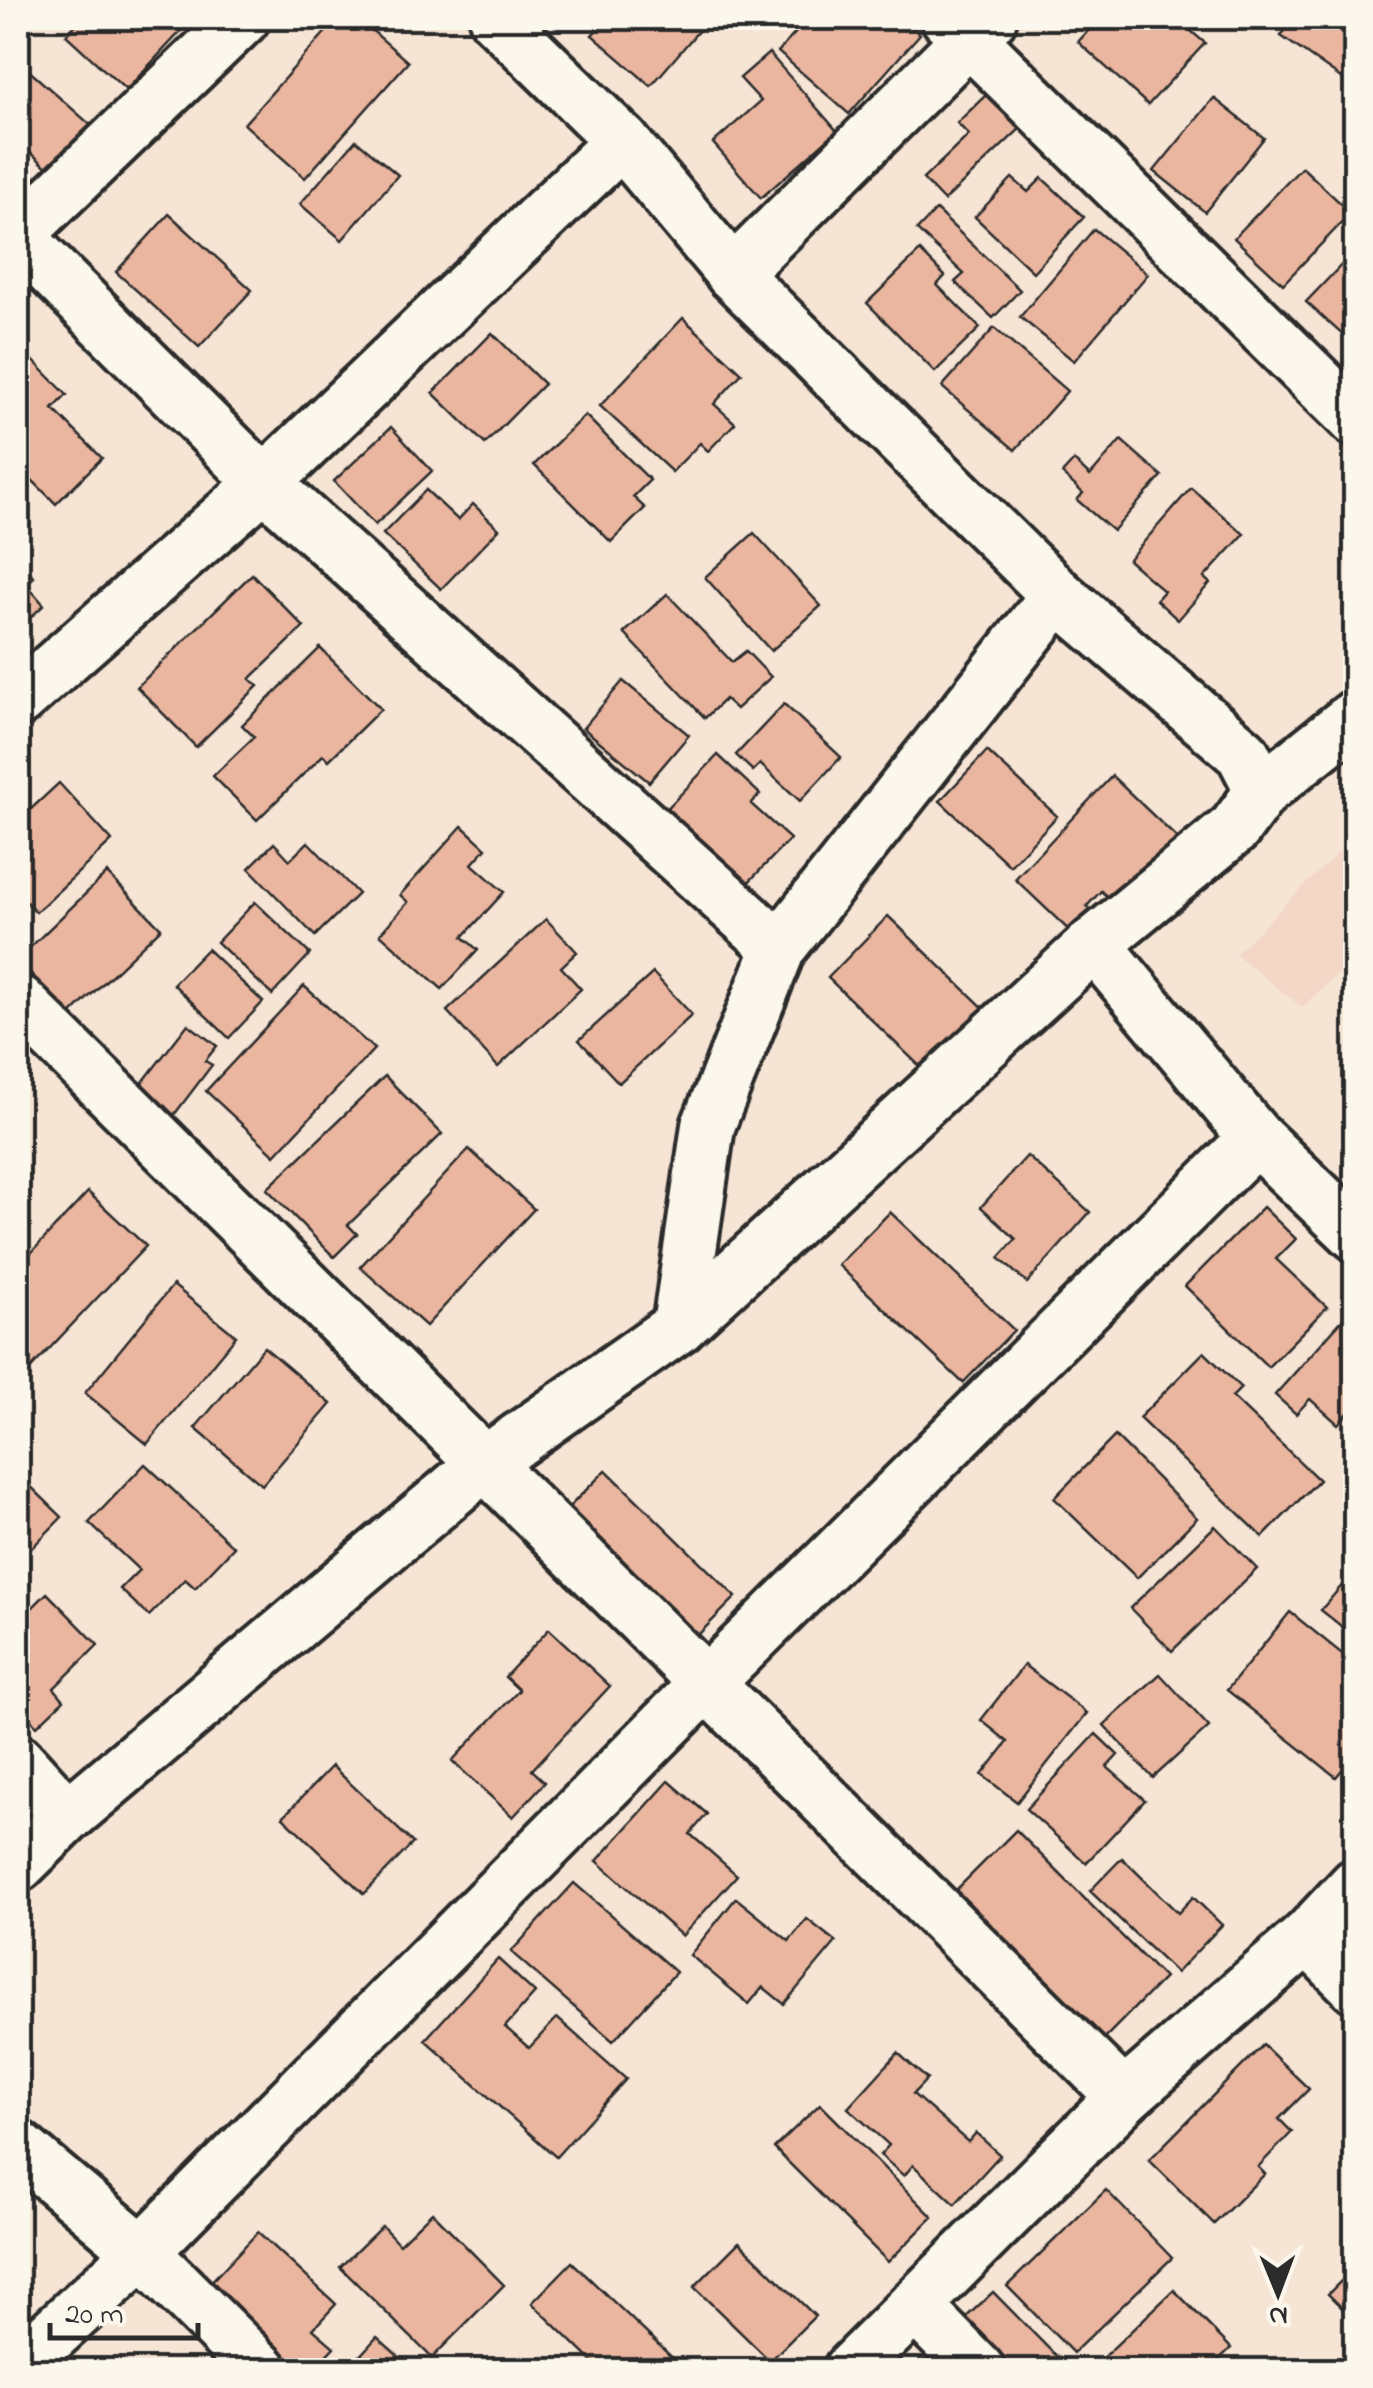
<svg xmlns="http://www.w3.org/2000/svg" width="1373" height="2388" font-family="'Indie Flower',sans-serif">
  <rect width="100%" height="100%" fill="#f6e4d5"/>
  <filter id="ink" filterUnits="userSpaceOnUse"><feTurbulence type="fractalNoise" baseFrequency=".01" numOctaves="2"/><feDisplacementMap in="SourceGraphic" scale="20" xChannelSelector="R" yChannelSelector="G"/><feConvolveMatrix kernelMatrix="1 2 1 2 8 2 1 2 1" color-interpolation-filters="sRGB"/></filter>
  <g filter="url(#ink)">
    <!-- built -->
    <path fill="#f3d6c5" d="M1355,836V958L1302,1007L1235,954Z"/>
    <!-- building -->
    <g fill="#ebb69f" stroke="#2b2b2b" stroke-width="2.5">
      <path d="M82,18H166L181,31L126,90L66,35Z"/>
      <path d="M338,18H358L408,62L305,178L244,124Z"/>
      <path d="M608,18H701L706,22L651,86L592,35Z"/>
      <path d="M809,18H901L920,34L849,114L778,52Z"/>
      <path d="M1100,18H1176L1205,43L1148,105L1078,42Z"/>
      <path d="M1294,18H1356V59L1341,78L1281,36Z"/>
      <path d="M769,53L837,131L761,198L713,143L761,101L740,78Z"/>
      <path d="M18,61L93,127L52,172L27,149L18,160Z"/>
      <path d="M990,91L1023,126L944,201L923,179L969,135L957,123Z"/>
      <path d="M1214,98L1264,138L1205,212L1154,171Z"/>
      <path d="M356,140L398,175L342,240L300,204Z"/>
      <path d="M1302,167L1351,213L1283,284L1234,238Z"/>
      <path d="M1012,178L1028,192L1042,178L1084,217L1033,272L975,217Z"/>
      <path d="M936,210L1020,290L993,318L955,282L964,274L917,230Z"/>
      <path d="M169,214L252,290L199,347L116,272Z"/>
      <path d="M1094,229L1148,274L1074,361L1020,317Z"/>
      <path d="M920,251L945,276L937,285L980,328L935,372L867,303Z"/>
      <path d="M1349,257L1356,264V347L1306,302Z"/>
      <path d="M683,318L742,373L714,404L735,423L708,451L700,443L672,472L600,406Z"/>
      <path d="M994,328L1067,391L1015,450L942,387Z"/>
      <path d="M492,333L544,384L485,444L433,393Z"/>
      <path d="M18,345L67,395L53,409L102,458L56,504L18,466Z"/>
      <path d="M585,415L650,480L633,497L645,508L611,542L534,465Z"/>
      <path d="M391,427L432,471L375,525L334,481Z"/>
      <path d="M1121,440L1162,476L1113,531L1077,500L1083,493L1062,474L1074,461L1090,476Z"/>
      <path d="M1191,488L1244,534L1204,578L1210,583L1178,620L1156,600L1164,591L1128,560Z"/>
      <path d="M426,490L458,520L473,504L499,529L441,589L383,534Z"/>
      <path d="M754,533L821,606L771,651L705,577Z"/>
      <path d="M18,558L34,577L26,584L44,605L18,629Z"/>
      <path d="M252,574L304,627L250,679L258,686L196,747L137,687Z"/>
      <path d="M667,594L732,662L746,651L771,677L736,709L725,699L705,718L624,633Z"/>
      <path d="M320,648L381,709L329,760L323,755L257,820L213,776L254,737L242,725Z"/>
      <path d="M623,681L689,735L649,782L583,728Z"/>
      <path d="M784,704L841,757L800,801L760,764L753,771L736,755Z"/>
      <path d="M987,751L1057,816L1010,866L940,801Z"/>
      <path d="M718,755L760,794L751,804L790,839L741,890L661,815Z"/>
      <path d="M1112,776L1177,838L1114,903L1101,891L1087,906L1099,917L1078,939L1015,879Z"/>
      <path d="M59,783L112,841L36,912L18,893V821Z"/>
      <path d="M462,826L486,848L472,864L504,892L463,937L478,950L442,989L380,934L408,902L400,895Z"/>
      <path d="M308,842L358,894L315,936L249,868L274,843L290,860Z"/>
      <path d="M107,873L161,928L69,1016L18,959Z"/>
      <path d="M255,902L310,954L272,995L217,942Z"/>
      <path d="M888,916L990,1014L930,1076L828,978Z"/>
      <path d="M546,919L577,952L561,967L581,989L498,1067L447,1011Z"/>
      <path d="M207,949L263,1002L229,1038L173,984Z"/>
      <path d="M653,973L692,1015L619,1083L579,1040Z"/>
      <path d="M304,986L374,1049L275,1155L206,1091Z"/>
      <path d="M188,1024L217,1046L205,1061L212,1065L174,1115L139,1087Z"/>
      <path d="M385,1076L442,1134L348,1225L357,1234L334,1257L267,1189Z"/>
      <path d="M469,1149L534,1209L426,1326L360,1267Z"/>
      <path d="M1027,1156L1090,1212L1027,1283L999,1258L1016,1239L981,1207Z"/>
      <path d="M88,1192L146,1246L18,1382V1267Z"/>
      <path d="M1263,1207L1296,1239L1276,1259L1327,1307L1268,1367L1185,1286Z"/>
      <path d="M890,1212L1014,1330L963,1383L838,1265Z"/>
      <path d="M173,1285L236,1336L147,1444L85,1393Z"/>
      <path d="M1343,1319L1356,1329V1404L1338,1424L1310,1399L1296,1414L1275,1395Z"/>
      <path d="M264,1347L331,1404L262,1485L195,1428Z"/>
      <path d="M1204,1352L1241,1388L1232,1397L1319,1480L1263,1537L1139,1418Z"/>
      <path d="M1115,1436L1197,1518L1137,1578L1054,1498Z"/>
      <path d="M145,1464L234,1547L195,1588L185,1579L149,1616L120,1589L139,1570L89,1523Z"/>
      <path d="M606,1470L736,1597L687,1646L557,1519Z"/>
      <path d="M18,1474L62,1517L18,1562Z"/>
      <path d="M1215,1526L1257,1569L1172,1651L1130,1608Z"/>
      <path d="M1356,1569V1638L1321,1610Z"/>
      <path d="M47,1593L98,1645L54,1688L64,1700L37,1726L18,1706V1607L25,1615Z"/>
      <path d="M1290,1612L1356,1665V1753L1336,1777L1227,1690Z"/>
      <path d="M549,1629L610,1686L532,1770L545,1782L513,1817L452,1761L519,1690L505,1677Z"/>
      <path d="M1024,1665L1087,1713L1017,1802L982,1775L1008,1742L981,1720Z"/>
      <path d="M1160,1674L1209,1727L1153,1778L1104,1725Z"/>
      <path d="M1096,1734L1118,1755L1107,1767L1145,1800L1086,1863L1026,1809Z"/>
      <path d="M332,1766L413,1843L364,1894L283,1817Z"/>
      <path d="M669,1781L707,1814L690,1834L737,1875L682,1936L597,1861Z"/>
      <path d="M1016,1830L1164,1978L1100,2043L951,1895Z"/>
      <path d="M1122,1858L1178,1913L1193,1897L1222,1925L1176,1973L1090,1891Z"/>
      <path d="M574,1883L676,1972L613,2041L511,1952Z"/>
      <path d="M736,1898L789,1941L807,1919L836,1942L784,2004L763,1987L749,2004L690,1955Z"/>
      <path d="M498,1959L535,1993L505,2027L529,2048L557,2018L626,2079L556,2157L425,2040Z"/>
      <path d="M1263,2045L1309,2089L1279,2119L1292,2132L1258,2167L1265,2174L1214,2224L1149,2160Z"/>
      <path d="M898,2053L927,2079L913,2094L968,2142L976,2133L1000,2155L955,2204L913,2165L904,2176L880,2155L889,2145L848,2108Z"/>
      <path d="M820,2104L933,2217L888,2262L774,2148Z"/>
      <path d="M1106,2190L1172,2258L1073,2353L1007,2286Z"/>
      <path d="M432,2212L504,2285L432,2358L340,2267L382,2226L399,2244Z"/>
      <path d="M258,2232L336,2304L313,2329L334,2347L312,2370H266L192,2302Z"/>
      <path d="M739,2242L815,2316L770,2361L694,2287Z"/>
      <path d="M572,2262L685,2370H601L532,2303Z"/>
      <path d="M1356,2266V2322L1328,2294Z"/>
      <path d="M1174,2290L1231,2348L1208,2370H1090Z"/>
      <path d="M993,2292L1062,2362L1053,2370H1007L961,2322Z"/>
      <path d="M377,2337L414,2370H347Z"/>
    </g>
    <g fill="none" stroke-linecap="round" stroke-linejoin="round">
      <!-- minor casing -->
      <g stroke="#2b2b2b" stroke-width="60">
        <g id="minor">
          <path d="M496,18L622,141L733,274L1058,595L1243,754L1262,791L1235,828L1094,944L1256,1138L1356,1234"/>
          <path d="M948,18L1356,420"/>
          <path d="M18,234L243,18"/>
          <path d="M18,237L264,483L779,948"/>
          <path d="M733,274L990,18"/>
          <path d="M18,700L264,483L622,141"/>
          <path d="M1262,791L1356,716"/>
          <path d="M18,1001L1124,2097"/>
          <path d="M679,1326L708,1126L779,948L1058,595"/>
          <path d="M18,1761L68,1816"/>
          <path d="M18,1865L68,1816L485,1463L679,1326L1094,944"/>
          <path d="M1307,1937L1356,1986"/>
          <path d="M18,2147L142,2252L261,2370"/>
          <path d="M916,2307L978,2370"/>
          <path d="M18,2366L142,2252L705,1685L1256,1138"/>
          <path d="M850,2370L1124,2097L1307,1937L1356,1885"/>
        </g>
      </g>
      <!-- minor -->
      <use href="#minor" stroke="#fbf7ec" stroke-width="52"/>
    </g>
  </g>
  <!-- margin -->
  <rect width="1373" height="2388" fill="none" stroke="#fbf7ec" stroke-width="60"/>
  <rect x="30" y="30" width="1313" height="2328" fill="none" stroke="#2b2b2b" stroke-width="4" filter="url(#ink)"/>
  <!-- north arrow -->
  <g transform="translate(1278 2293) rotate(179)" stroke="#fbf7ec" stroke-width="8" paint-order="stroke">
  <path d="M0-8L18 38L0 25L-18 38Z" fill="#2b2b2b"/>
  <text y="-15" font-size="28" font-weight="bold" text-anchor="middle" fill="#2b2b2b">N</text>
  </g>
  <!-- scale -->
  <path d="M50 2323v15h148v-15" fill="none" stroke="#2b2b2b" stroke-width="5"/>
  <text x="65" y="2323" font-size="30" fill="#2b2b2b" stroke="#fbf7ec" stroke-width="8" paint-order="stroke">20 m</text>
</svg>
